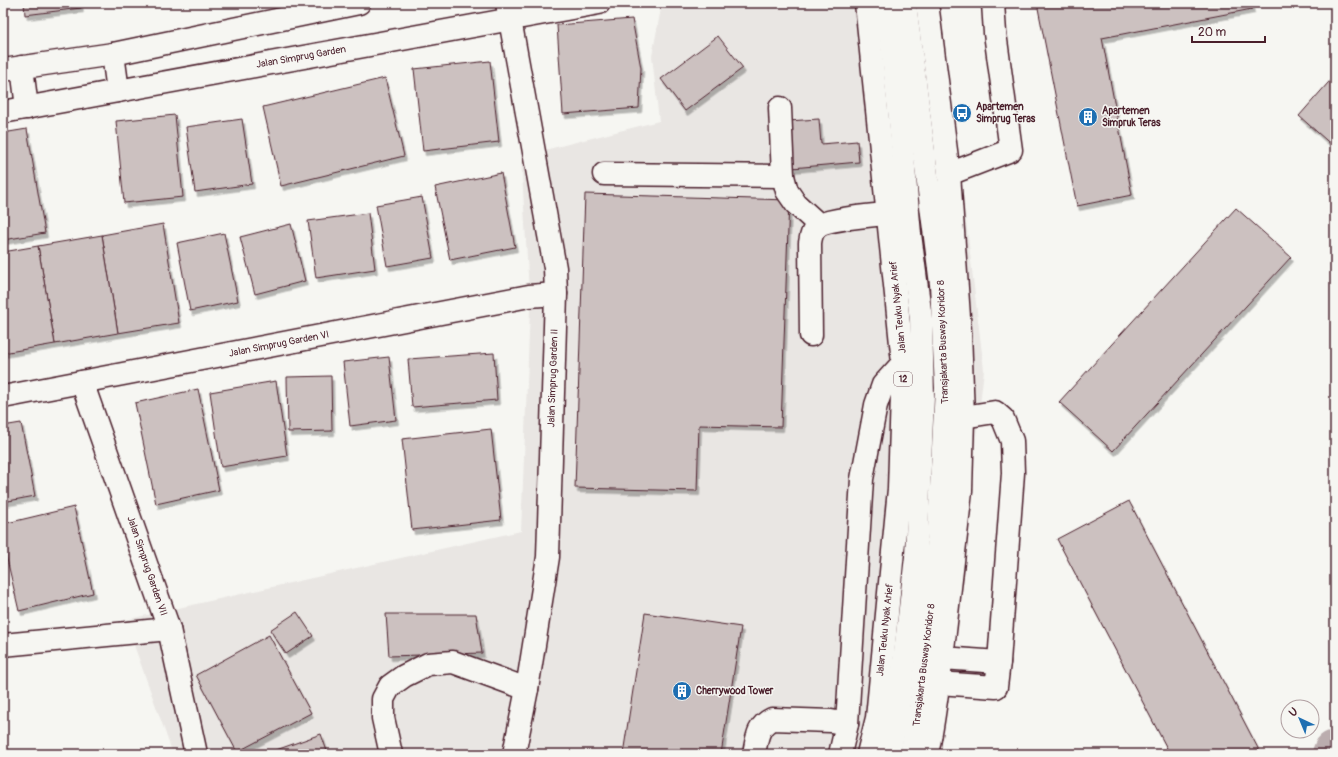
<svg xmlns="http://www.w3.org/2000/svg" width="1338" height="757" font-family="Pangolin,sans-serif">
  <defs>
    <filter id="shadow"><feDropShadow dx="2.5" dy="4.5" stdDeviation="0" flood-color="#0004"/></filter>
  </defs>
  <rect width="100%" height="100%" fill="#f6f6f2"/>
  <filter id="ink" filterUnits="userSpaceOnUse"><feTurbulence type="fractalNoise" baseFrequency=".025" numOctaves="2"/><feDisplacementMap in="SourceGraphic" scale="8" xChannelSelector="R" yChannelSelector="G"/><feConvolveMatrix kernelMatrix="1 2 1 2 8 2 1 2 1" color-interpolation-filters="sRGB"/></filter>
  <g filter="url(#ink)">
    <!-- built -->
    <path fill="#e9e6e3" d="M662,3H940L984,370L939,754H173L125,620L521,531L530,309L521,156L659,121L652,56Z"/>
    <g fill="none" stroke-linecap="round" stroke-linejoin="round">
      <!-- river -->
      <path stroke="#bbadae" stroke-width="44" d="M1334,754L1335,752"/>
    </g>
    <!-- building -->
    <g fill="#ccc1c0" stroke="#4a1f2b" filter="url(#shadow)">
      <path d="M24,3H80L81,8L25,15Z"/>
      <path d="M1037,3H1251L1252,9L1102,38L1132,195L1077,206Z"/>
      <path d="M632,19L641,68L639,108L563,114L557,25Z"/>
      <path d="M718,36L743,68L685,111L661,79Z"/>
      <path d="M490,61L499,142L423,151L414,69Z"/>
      <path d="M1335,75V148L1299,116Z"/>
      <path d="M385,78L404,156L281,186L263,107Z"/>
      <path d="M175,115L183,197L124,203L116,121Z"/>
      <path d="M242,119L252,184L195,192L186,127Z"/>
      <path d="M819,119L821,144L857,141L859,162L792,168L788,121Z"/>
      <path d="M27,129L45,233L3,240V133Z"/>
      <path d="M501,173L515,247L450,260L435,187Z"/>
      <path d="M585,194L789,200L781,427L699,425L697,491L575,488Z"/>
      <path d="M422,197L433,258L387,266L376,205Z"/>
      <path d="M1236,208L1291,257L1113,451L1059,402Z"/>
      <path d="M368,213L375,269L316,278L308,221Z"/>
      <path d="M163,224L179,323L118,333L102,235Z"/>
      <path d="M291,224L305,281L255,294L240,237Z"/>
      <path d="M224,233L238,301L190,311L177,243Z"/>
      <path d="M102,235L118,333L55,344L38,246Z"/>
      <path d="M38,246L55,344L3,353V252Z"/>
      <path d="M494,353L497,400L412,407L408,359Z"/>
      <path d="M389,357L396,420L350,426L343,362Z"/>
      <path d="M331,376L332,431L288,432L287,377Z"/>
      <path d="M276,381L287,456L221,467L210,392Z"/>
      <path d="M198,389L219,490L156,504L135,403Z"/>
      <path d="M21,423L35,496L3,502V426Z"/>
      <path d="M491,429L501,520L412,530L402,439Z"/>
      <path d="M1129,501L1261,754H1170L1057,539Z"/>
      <path d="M74,507L93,593L19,611L3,542V524Z"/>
      <path d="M297,612L313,636L286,654L270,630Z"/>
      <path d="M645,613L741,627L721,754H623Z"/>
      <path d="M386,614H476L482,653L389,656Z"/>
      <path d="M269,635L311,713L237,752L196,675Z"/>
      <path d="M321,734L328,754H265Z"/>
    </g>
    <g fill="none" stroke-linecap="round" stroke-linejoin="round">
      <!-- minor casing -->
      <g stroke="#4a1f2b" stroke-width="25">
        <g id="minor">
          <path d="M507,3L555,268L556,294L548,557L527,689L514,754"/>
          <path d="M887,3L899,111L910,234L921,319L923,397L916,557L898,712L889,754"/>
          <path d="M905,3L941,284L946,388L938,547L920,708L911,754"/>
          <path d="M113,54L118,91"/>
          <path d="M22,67L27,108"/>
          <path d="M3,70L113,54L359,3"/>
          <path d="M780,108L783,176L787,191L796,204L819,225"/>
          <path d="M3,112L599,3"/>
          <path d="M604,174L783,176"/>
          <path d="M949,174L1011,150L995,33L993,3"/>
          <path d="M811,335L810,243C811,236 812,231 818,226C826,219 875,215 888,214"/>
          <path d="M82,382L169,629L196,754"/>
          <path d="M3,397L529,296L556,294"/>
          <path d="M3,645L169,629"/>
          <path d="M942,658L999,662"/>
          <path d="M938,683L996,687L999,662L1013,473L1012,441L1003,419L995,412L963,417"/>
          <path d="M391,754L383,718V699L390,686L404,676L428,664L453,662L527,689"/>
          <path d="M754,754C757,739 757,726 772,719L831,721L847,724"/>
          <path d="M840,754L847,724L862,479L876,405L883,385L903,363"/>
        </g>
      </g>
      <!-- highway casing -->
      <g stroke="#4a1f2b" stroke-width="25">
        <g id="highway">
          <path d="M866,3L903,363L899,489L877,718L868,754"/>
          <path d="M927,3L949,174L960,331L963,417L961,491L942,658C937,690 934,722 927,754"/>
        </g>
      </g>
      <!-- minor -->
      <use href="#minor" stroke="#f6f6f2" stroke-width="22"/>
      <!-- highway -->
      <use href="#highway" stroke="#f6f6f2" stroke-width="22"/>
    </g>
  </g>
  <!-- icons -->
  <defs>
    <g id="bus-disc" transform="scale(1)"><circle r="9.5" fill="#1f6fb2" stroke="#f6f6f2"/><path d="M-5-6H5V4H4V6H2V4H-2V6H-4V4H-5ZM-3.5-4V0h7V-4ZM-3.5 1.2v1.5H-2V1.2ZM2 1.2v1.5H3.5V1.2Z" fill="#fff"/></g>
    <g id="building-disc" transform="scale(1)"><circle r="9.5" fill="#1f6fb2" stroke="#f6f6f2"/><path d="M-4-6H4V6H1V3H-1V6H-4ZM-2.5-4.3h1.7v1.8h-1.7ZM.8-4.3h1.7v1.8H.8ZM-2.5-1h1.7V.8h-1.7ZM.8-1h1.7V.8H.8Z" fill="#fff"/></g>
  </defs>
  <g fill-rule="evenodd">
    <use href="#bus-disc" x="962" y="113"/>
    <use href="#building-disc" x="1088" y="117"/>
    <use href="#building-disc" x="682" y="691"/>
  </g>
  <g text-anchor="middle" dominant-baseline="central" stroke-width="3" stroke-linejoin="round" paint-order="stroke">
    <!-- shield labels -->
    <rect fill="#f6f6f2" stroke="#7e6067" stroke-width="1" x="894" y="372" width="18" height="14" rx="3"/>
    <g font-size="9" font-weight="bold" fill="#4a1f2b">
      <text x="903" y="379">12</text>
    </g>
    <!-- street labels -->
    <g font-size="10" fill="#4a1f2b" stroke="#f6f6f2">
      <text transform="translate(301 57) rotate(-10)">Jalan Simprug Garden</text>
      <text transform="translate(898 307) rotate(-96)">Jalan Teuku Nyak Arief</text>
      <text transform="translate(943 342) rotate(-92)">Transjakarta Busway Koridor 8</text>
      <text transform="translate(279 344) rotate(-11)">Jalan Simprug Garden VI</text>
      <text transform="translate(553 378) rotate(-88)">Jalan Simprug Garden II</text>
      <text transform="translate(147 566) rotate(71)">Jalan Simprug Garden VII</text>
      <text transform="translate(885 630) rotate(-84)">Jalan Teuku Nyak Arief</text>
      <text transform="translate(924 665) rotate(-83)">Transjakarta Busway Koridor 8</text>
    </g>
    <!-- poi labels -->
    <g font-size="10" font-weight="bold" fill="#4a1f2b" stroke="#f6f6f2" text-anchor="start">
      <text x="976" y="107">Apartemen<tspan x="976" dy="12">Simprug Teras</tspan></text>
      <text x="1102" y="111">Apartemen<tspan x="1102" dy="12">Simpruk Teras</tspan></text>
      <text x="696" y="691">Cherrywood Tower</text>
    </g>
  </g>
  <!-- margin -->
  <rect width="1338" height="757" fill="none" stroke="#f6f6f2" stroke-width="16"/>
  <rect x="8" y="8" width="1322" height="741" fill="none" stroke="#4a1f2b" stroke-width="1.5" filter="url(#ink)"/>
  <!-- north arrow -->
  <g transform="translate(1300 719) rotate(316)"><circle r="19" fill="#f6f6f2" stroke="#b1a0a2"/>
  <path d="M0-3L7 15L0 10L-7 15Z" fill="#1f6fb2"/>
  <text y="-6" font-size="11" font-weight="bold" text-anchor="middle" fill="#4a1f2b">U</text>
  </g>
  <!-- scale -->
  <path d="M1192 36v6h73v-6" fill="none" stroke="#4a1f2b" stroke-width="2"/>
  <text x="1198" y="36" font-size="12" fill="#4a1f2b" stroke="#f6f6f2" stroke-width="3" paint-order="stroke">20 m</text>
</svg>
